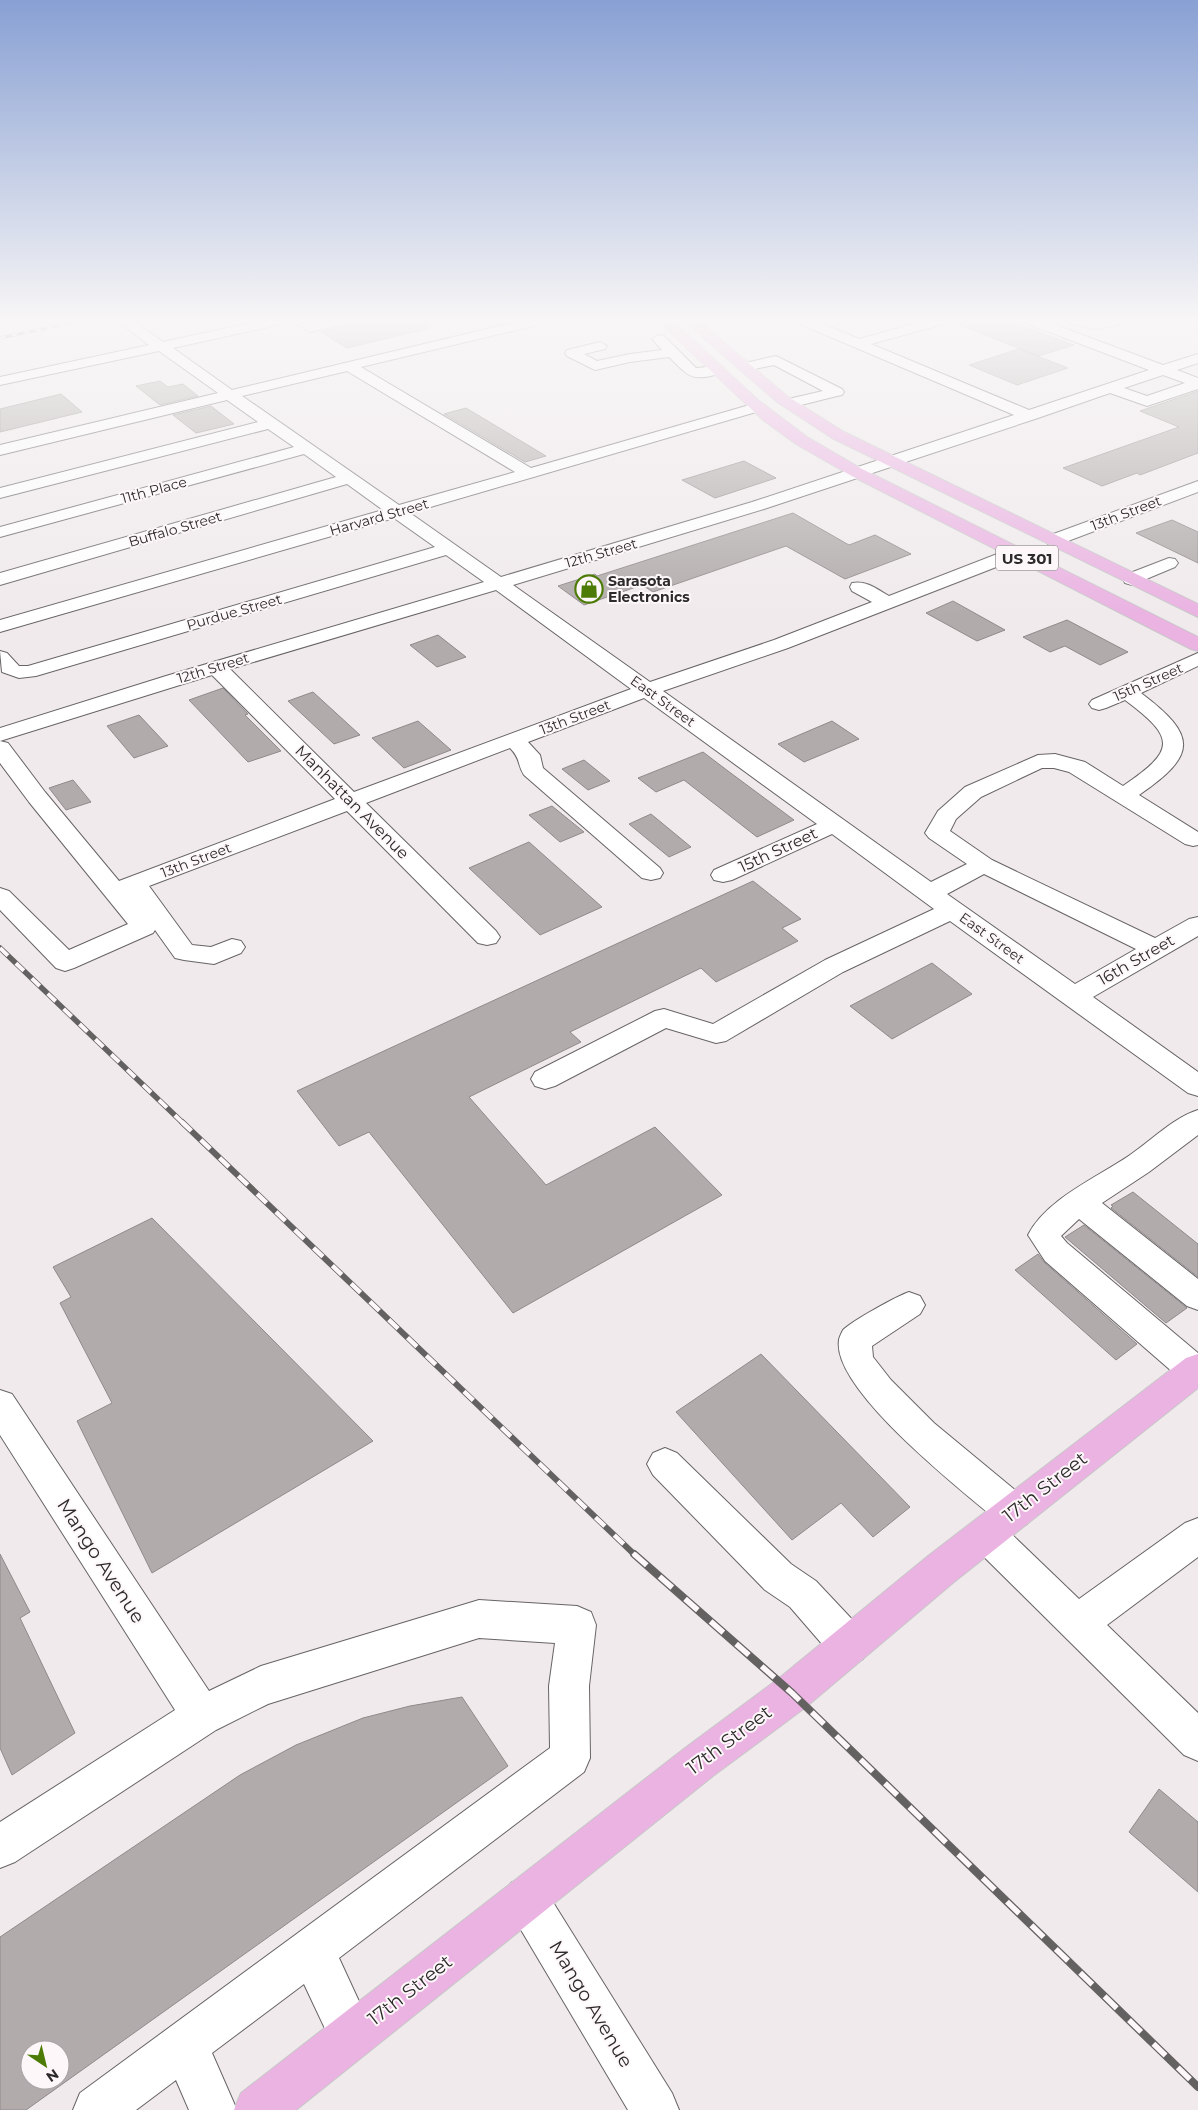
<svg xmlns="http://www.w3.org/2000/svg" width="1198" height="2110" font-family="Montserrat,sans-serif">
  <rect width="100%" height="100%" fill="#f0eaec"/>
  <!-- building -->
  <g fill="#b1abab" stroke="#908a8a" fill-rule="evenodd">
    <path d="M358,321H429L430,328L347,348L321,332L346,326L349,323Z"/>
    <path d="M950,321H1010L1074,345L1038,356Z"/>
    <path d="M1019,349L1068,368L1017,385L969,365Z"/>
    <path d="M160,381L168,387L183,384L198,396L160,405L136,386Z"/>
    <path d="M1198,391V453L1140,475L1137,473L1102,486L1063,468L1179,427L1140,411Z"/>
    <path d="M61,394L82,412L0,432V409Z"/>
    <path d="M211,406L234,424L196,433L173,415Z"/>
    <path d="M466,408L546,456L525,462L444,414Z"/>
    <path d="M744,461L776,478L715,498L682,480Z"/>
    <path d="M793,513L849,545L875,535L911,554L845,579L786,546L653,592L642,585L584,605L558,586L595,574L597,576Z"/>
    <path d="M1172,520L1198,532V563L1136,533Z"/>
    <path d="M953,601L1005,630L977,641L926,613Z"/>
    <path d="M1067,620L1128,652L1100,665L1065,646L1050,652L1023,637Z"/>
    <path d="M438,635L466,657L437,667L410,645Z"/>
    <path d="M223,688L248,714L245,715L281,751L248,762L189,700Z"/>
    <path d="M313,692L360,735L334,744L288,701Z"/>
    <path d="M139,715L168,746L134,758L107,726Z"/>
    <path d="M418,721L451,750L404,768L372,738Z"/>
    <path d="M832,721L859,739L804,762L778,744Z"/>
    <path d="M703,752L728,771L794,820L757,837L684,780L656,792L638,778Z"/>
    <path d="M584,760L610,781L588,790L562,769Z"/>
    <path d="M73,780L91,802L66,810L49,788Z"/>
    <path d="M552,806L584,832L560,842L529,815Z"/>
    <path d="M651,814L691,847L669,857L629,824Z"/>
    <path d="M529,842L602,907L540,935L469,868Z"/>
    <path d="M753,881L801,919L782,928L798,941L716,982L701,968L570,1032L581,1042L469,1097L546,1185L655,1127L722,1195L513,1313L369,1132L339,1146L297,1091Z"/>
    <path d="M932,963L972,994L892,1039L850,1006Z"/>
    <path d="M1133,1192L1198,1244V1277L1111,1208L1113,1206L1111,1205Z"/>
    <path d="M152,1218L373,1441L152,1573L77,1421L112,1403L60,1303L71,1297L53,1267Z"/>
    <path d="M1084,1225L1186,1307L1187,1308L1166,1323L1065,1237Z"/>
    <path d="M1038,1254L1044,1262L1137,1344L1116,1360L1015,1270Z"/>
    <path d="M761,1354L910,1507L873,1537L841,1503L792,1540L676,1412Z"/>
    <path d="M0,1554L30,1612L20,1618L75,1733L12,1775L0,1748Z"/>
    <path d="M462,1697L508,1766L26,2110H0V1937L240,1775L296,1745L363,1718L410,1706ZM30,2050H60V2080H30Z"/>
    <path d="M1159,1789L1198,1822V1892L1129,1832Z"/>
  </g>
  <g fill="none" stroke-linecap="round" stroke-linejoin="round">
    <!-- minor casing -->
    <g stroke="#686465" stroke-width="2">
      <g id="minor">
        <path d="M118,321H134L163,342L260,321H285L283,324L278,325L173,348L232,390L520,321H543L541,324L361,367L531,468L753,404H763L766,407L763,410L410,513L501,577L752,502L1014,415L800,324L798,321H816L859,339L925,321H946L944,324L871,344L1029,410L1149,370L1028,324L1026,321H1045L1163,365L1198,354V363L1177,370L1198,378V389L1147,406L1110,393L1035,419L764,509L513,585L650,682L774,640L872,602L852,591L850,587L852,583C866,580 877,589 889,596L1010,549L1016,548L1022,549L1025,553L1022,557L788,648L663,691L931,882L967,864L929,838L925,833L938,811L965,787L1038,755L1055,754L1085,762L1123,786C1176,750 1176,738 1125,700L1106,708L1099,710L1092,708L1089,704L1092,700L1198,653V666L1141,693C1198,736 1197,755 1139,795L1198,832V845L1193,846L1185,844L1069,772L1054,768H1042L981,797L956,819L950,831L992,860L1155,938L1189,919L1198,917V936L1093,997L1198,1072V1096L1188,1093L950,921L843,972L726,1041L716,1043L666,1028L555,1086L545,1089L535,1086L531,1079L535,1072L655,1011L664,1009L713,1024L825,960L934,909L832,834L732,880L723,882L714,880L711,875L714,870L817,824L644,698L528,742L540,755L543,768L660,868L663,873L660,878L651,880L642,878L524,775C517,764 521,759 510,748L366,803L496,931L500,937L496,943L487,945L478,943L347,811L149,886L192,945L211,947L232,939L241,941L245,947L241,953L214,964L184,960L175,958L155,930L153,933L74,968L65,971L56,968L0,910V888L9,891L69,950L128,924L29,802L0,763V741L8,743L45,792L119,881L335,799L212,675L0,741V728L166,676L484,582L446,555L36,676L19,678L2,672L0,651L7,653L19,666H28L435,547L394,518L0,632V620L383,510L347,484L0,585V573L336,477L304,454L0,537V527L294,447L268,429L0,498V488L258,422L227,400L0,455V445L218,393L159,351L0,385V377L149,345ZM347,371L515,472L399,505L242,396ZM1163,375L1185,383L1147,396L1124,388ZM496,590L631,689L354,792L230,669ZM984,874L1136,949L1075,984L947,894Z"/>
        <path d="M291,321H307L312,323L324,321H348L346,324L310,332Z"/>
        <path d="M1070,321H1125L1123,324L1096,329L1072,324Z"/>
        <path d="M659,335L664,336L696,368L718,366L723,367L725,370L723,373C692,381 691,379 669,357L630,362L595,370L567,356L565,353L567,350L600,342L607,346L605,349L584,354L597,361L630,354L662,350L652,339Z"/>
        <path d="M776,356L842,389L844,392L842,395L837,396L789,408L784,406L781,403L784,400L823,391L774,365L745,371L740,370L738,367L740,364Z"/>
        <path d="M1198,481V492L1060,544L1054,545L1048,544L1045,540L1048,536Z"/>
        <path d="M1169,558L1175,559L1178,563L1175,567L1132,585L1125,583L1123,579L1125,575Z"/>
        <path d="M1198,1110V1135L1149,1172L1102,1203L1198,1279V1310L1187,1306L1079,1219L1061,1236L1067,1243L1198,1353V1384L1195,1385L1183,1381L1045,1261L1028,1235C1046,1199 1098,1177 1130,1155C1152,1140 1173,1118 1198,1110Z"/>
        <path d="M909,1292L920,1296L925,1305L920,1314L872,1346L873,1357L891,1380L934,1423L1027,1500L1032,1512L1027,1524L1014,1529L1000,1523L1079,1599L1185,1523L1198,1518V1557L1107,1625L1198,1713V1761L1184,1755L973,1546L968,1534L973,1522L986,1517L999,1522C963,1491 831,1389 839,1340C839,1338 842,1332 843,1330C852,1321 897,1296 909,1292Z"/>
        <path d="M0,1390L12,1394L209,1691L261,1666L479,1600L577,1606L591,1612L596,1625L589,1686L590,1758L584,1772L339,1958L375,2036L368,2052L352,2059L336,2052L304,1984L212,2053L237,2110H189L176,2080L136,2110H73L80,2093L550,1748L549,1686L555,1643L479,1638L268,1704L216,1730L15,1862L0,1868V1822L175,1710L0,1435Z"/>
        <path d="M665,1448L677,1453L791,1564L816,1581L863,1631L868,1645L863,1659L849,1664L835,1659L790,1607L765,1590L653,1475L647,1464L653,1453Z"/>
        <path d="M526,1876L541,1883L672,2093L679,2110H628L511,1913L504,1898L511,1883Z"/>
      </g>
    </g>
    <!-- major casing -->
    <g stroke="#c8c8c8" stroke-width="2">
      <g id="major">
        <path d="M658,321H673L758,400L807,437L862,469L1198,637V651L1191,649L850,475L796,444L763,420Z"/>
        <path d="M684,321H699L787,396L844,432L1198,604V617L832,438L777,402Z"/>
        <path d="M1198,1354V1388L954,1582L806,1707L713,1776L296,2110H234L241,2093L685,1748L778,1679L928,1556L1186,1358Z"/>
      </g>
    </g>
    <!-- minor -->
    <use href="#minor" fill="#fff" fill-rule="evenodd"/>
    <!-- major -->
    <use href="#major" fill="#eab3e2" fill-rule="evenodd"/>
    <!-- rail-far3 casing -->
    <g stroke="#646161" stroke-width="3">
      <path id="rail-far3" d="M0,338L81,321"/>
    </g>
    <!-- rail-far2 casing -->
    <g stroke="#646161" stroke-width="5.5">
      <path id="rail-far2" d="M0,948L184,1124"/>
    </g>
    <!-- rail-far1 casing -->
    <g stroke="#646161" stroke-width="6">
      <path id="rail-far1" d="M182,1122L636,1556"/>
    </g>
    <!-- rail casing -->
    <g stroke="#646161" stroke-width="8">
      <path id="rail" d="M634,1554L792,1693L1198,2087"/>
    </g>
    <!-- rail-far3 -->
    <use href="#rail-far3" stroke="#fdf7f9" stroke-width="2" stroke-dasharray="6" stroke-linecap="butt"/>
    <!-- rail-far2 -->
    <use href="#rail-far2" stroke="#fdf7f9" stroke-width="4" stroke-dasharray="11" stroke-linecap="butt"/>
    <!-- rail-far1 -->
    <use href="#rail-far1" stroke="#fdf7f9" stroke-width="4.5" stroke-dasharray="13" stroke-linecap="butt"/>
    <!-- rail -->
    <use href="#rail" stroke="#fdf7f9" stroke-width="5.5" stroke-dasharray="17" stroke-linecap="butt"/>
  </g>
  <!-- sky -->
  <linearGradient id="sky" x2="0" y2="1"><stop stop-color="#88a0d3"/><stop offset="0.52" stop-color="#f8f6f6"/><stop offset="1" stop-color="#f8f6f6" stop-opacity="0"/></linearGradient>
  <rect width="1198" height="616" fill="url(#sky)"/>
  <!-- icons -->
  <defs>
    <g id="shop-ring" transform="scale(1.4375)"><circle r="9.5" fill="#fdf7f9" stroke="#4d7c06" stroke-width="1.5"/><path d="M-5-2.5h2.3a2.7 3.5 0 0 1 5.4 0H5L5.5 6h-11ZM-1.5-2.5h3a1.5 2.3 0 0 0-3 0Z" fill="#4d7c06"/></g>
  </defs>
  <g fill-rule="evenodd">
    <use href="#shop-ring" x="589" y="589"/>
  </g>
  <g text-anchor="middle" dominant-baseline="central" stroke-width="4" stroke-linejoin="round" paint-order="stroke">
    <!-- far-street labels -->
    <g font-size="14" fill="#2c2a2a" stroke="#fdf7f9">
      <text transform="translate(154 490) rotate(-15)">11th Place</text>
      <text transform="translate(1126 513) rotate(-21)">13th Street</text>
      <text transform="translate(379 517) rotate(-16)">Harvard Street</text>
      <text transform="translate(175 529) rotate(-16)">Buffalo Street</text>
      <text transform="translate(601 553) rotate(-16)">12th Street</text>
      <text transform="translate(234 612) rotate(-16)">Purdue Street</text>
      <text transform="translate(213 668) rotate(-17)">12th Street</text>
      <text transform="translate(1148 682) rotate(-24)">15th Street</text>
      <text transform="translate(663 701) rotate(36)">East Street</text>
      <text transform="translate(575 717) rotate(-21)">13th Street</text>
      <text transform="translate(196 860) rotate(-21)">13th Street</text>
      <text transform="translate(992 938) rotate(36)">East Street</text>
    </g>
    <!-- far-poi labels -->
    <g font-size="14" font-weight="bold" fill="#2c2a2a" stroke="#fdf7f9" text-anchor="start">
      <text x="608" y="581">Sarasota<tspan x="608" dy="16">Electronics</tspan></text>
    </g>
    <!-- shield labels -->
    <rect fill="#fdf7f9" stroke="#6b6868" stroke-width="1" x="996" y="545.5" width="62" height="25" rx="4"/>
    <g font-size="15" font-weight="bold" fill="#2c2a2a">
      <text x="1027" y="558">US 301</text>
    </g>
    <!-- street labels -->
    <g font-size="16" fill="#2c2a2a" stroke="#fdf7f9">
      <text transform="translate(352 802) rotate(45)">Manhattan Avenue</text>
      <text transform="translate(778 850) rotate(-25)">15th Street</text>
      <text transform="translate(1136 960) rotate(-30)">16th Street</text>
    </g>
    <!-- near-street labels -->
    <g font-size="19" fill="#2c2a2a" stroke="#fdf7f9">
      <text transform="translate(1045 1487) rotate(-38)">17th Street</text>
      <text transform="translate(101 1561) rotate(57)">Mango Avenue</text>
      <text transform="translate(729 1740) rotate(-37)">17th Street</text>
      <text transform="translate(410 1990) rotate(-38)">17th Street</text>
      <text transform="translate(591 2004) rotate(59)">Mango Avenue</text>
    </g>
  </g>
  <!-- north arrow -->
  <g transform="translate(45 2065) rotate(145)"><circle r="24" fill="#fdf7f9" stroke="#a9a5a6"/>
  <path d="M0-4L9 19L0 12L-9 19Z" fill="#4d7c06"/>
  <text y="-8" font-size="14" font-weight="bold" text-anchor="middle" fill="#2c2a2a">N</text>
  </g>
</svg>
